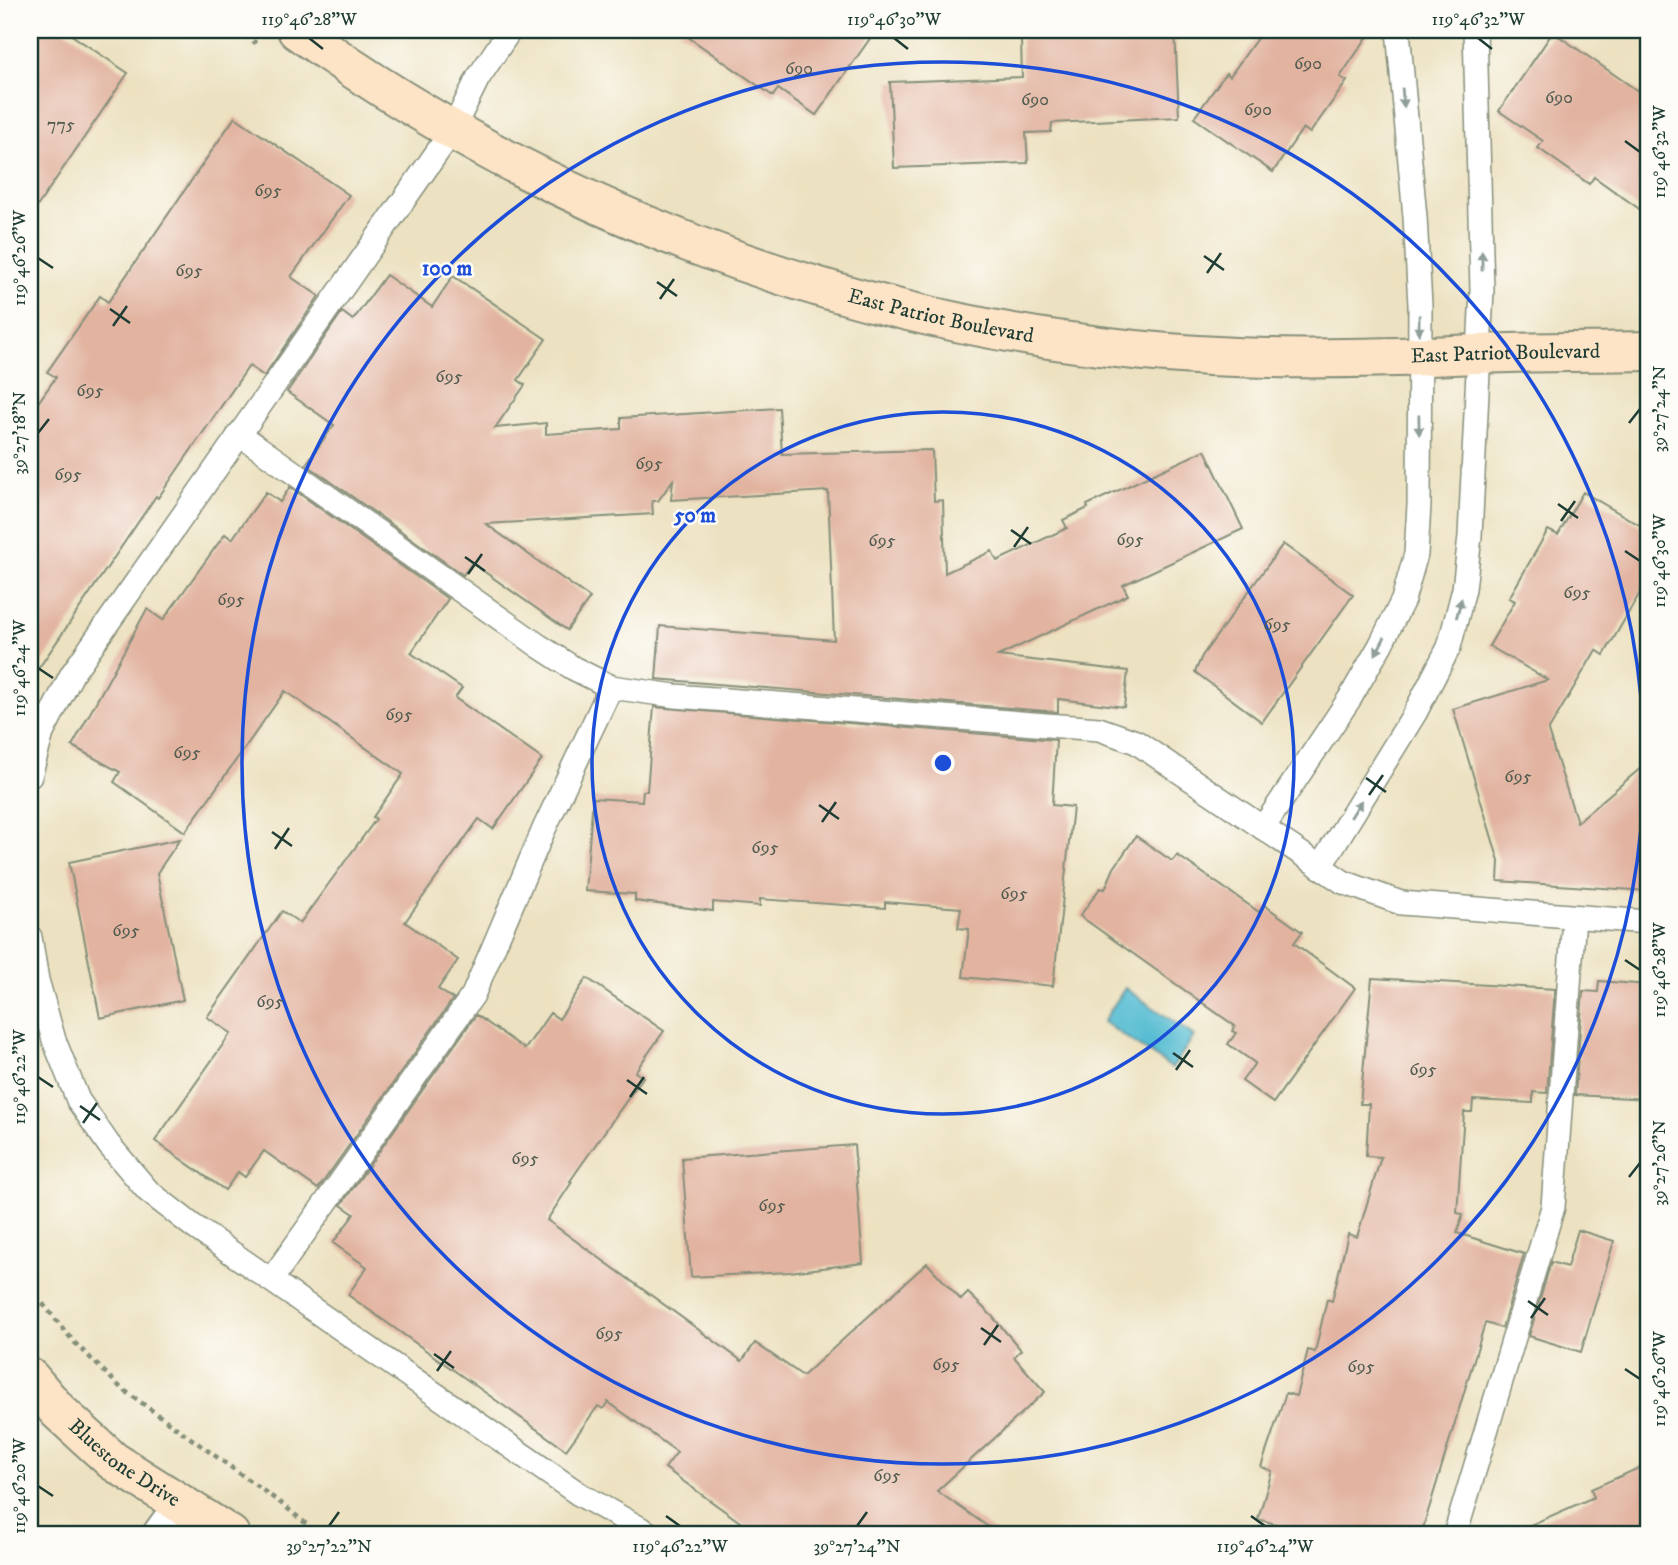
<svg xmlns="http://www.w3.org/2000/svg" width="1678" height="1565" font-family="'IM FELL DW Pica',serif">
  <rect width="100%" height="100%" fill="#fdfcf7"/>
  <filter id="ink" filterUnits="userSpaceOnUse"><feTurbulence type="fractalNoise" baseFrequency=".0143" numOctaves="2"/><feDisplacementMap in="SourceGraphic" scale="14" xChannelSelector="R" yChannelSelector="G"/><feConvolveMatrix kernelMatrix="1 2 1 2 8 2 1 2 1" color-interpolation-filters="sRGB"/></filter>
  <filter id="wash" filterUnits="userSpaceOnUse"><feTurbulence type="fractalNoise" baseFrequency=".00686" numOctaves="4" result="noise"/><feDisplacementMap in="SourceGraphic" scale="28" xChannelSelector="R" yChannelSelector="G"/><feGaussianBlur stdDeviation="1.57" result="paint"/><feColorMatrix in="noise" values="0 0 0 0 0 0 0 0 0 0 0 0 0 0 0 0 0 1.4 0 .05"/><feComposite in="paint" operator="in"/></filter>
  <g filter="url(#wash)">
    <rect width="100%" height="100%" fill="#ece1c0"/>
    <!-- water -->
    <path fill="#54bcd2" stroke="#3a7c83" stroke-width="2" d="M1125,988L1194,1036L1172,1068L1103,1022Z"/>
    <g id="blocks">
      <!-- building -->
      <g fill="#e2b4a0">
        <path d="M30,30H64L128,73L30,217Z"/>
        <path d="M678,30H876L816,115L778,89L773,96Z"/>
        <path d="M1151,30H1175L1179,117L1052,123L1051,132L1026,133L1028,163L894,168L890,82L1022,77L1021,39L1148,34Z"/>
        <path d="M1263,30H1372L1340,77L1347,81L1310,133L1303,128L1273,172L1194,118L1226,73L1230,76Z"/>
        <path d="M1553,32L1648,98V215L1594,177L1589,184L1538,148L1543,141L1499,111Z"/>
        <path d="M235,117L349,195L291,277L319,296L264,376L249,366L158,498L156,496L30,681V414L56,377L47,372L100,296L108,302Z"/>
        <path d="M386,275L432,307L453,276L546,339L518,380L525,385L495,428L546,423V434L621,429V418L779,408L782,454L932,450L934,501L943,500L945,573L992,551L997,561L1067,528L1063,520L1088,508L1087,505L1205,450L1243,529L1123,585L1128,595L998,656L1128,671L1124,707L1058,699V712L656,679L660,626L834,640L828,491L671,500L673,480L658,501H652L653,514L486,524L590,598L567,630L472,563L463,575L306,464L334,425L287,392L342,312L353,320Z"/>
        <path d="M290,487L448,599L411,653L462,688L455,698L542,759L493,829L479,819L405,922L458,960L438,989L453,999L318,1189L264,1151L245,1177L238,1172L225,1190L155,1141L231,1033L207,1017L282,911L300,923L376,819L373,817L403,774L285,691L185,832L114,782L120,772L72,746L147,609L163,620L225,534L232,539L266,492L280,502Z"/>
        <path d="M1583,492L1648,530V579L1604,655L1596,650L1548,731L1577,822L1648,762V891L1498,881L1499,861L1453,709L1548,680L1489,646L1515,601L1509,598L1548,530L1558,535Z"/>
        <path d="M1283,544L1353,595L1262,722L1195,672L1202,656Z"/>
        <path d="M654,707L1056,740L1052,805L1073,807L1053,986L963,977L969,929L958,928L961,908L885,902V908L760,899V906L713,902V911L635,901V894L585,891L593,798L642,801L643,791H647Z"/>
        <path d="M1136,836L1172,861L1177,855L1259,912L1264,905L1302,932L1294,943L1355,988L1273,1103L1242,1081L1255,1063L1228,1044L1236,1033L1232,1031L1235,1026L1080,916L1100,888L1105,889L1114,868Z"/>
        <path d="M180,839L157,873L183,1000L100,1018L69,862Z"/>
        <path d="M587,978L664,1031L635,1072L643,1077L570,1181L572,1182L547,1220L742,1361L755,1343L803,1376L927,1263L961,1300L968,1293L992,1316L1021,1350L1014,1357L1045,1392L937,1491L1000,1535H758L665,1468L677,1452L608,1402L603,1409L598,1406L566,1450L348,1295L367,1267L333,1243L354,1214L341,1205L476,1015L525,1049L550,1013L559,1019Z"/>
        <path d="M1372,978L1555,989L1547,1093L1533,1092V1103L1473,1100L1472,1112H1464L1457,1213L1463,1214L1457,1233L1524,1254L1502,1328L1485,1323L1421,1535H1314L1258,1519L1272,1471L1261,1467L1286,1393L1296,1396L1308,1350L1315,1352L1327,1299L1332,1301L1348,1234L1357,1237L1381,1157L1366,1156L1369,1104H1360Z"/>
        <path d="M1599,981L1648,985V1099L1575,1095L1583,991L1598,992Z"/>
        <path d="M854,1145L863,1263L789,1272L691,1277L682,1158Z"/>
        <path d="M1578,1230L1614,1241L1581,1352L1529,1336L1551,1262L1567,1267Z"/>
        <path d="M1648,1464V1535H1508L1594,1497L1591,1489Z"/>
      </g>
    </g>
  </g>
  <g filter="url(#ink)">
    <use href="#blocks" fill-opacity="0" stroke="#868f7a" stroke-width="2"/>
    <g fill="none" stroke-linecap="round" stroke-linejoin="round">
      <!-- lane casing -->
      <g stroke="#868f7a" stroke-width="26">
        <g id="lane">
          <path d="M239,434L539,646L573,668L611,687L675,696L1099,729L1136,742L1343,882L1401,903L1648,922"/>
          <path d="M30,776L42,733L72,674L452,131L478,78L510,30"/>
          <path d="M1263,828L1350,698L1380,646L1403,600L1416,554L1419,505L1420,305L1415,217L1398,30"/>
          <path d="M1320,867L1415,713L1449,647L1464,589L1470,536L1482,290L1475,30"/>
          <path d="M30,937L37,980L54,1040L78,1100L109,1145L148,1191L193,1226L579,1494L652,1535"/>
          <path d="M271,1280L473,995L544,829L611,687"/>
          <path d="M1455,1535L1553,1207L1574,917"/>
        </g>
      </g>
      <!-- street casing -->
      <g stroke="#868f7a" stroke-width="42">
        <path id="street" d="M162,1535L183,1506"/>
      </g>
      <!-- secondary casing -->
      <g stroke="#868f7a" stroke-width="42">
        <g id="secondary">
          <path id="s1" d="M297,30C543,207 833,319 1135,350C1248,362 1363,359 1477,354C1534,352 1591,352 1648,351"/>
          <path id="s2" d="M30,1378L58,1411L113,1461L230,1535"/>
        </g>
      </g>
      <!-- path -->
      <g stroke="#868f7a" stroke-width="4.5" stroke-dasharray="5 5" stroke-linecap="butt">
        <path d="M236,30L256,43"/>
        <path d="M30,1288L74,1342L121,1388L282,1504L320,1535"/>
      </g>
      <!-- lane -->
      <use href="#lane" stroke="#fff" stroke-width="23"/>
      <!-- street -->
      <use href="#street" stroke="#fff" stroke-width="38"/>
      <!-- secondary -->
      <use href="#secondary" stroke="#fee4c6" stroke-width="38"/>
    </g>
    <!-- one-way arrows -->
    <defs><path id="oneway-solid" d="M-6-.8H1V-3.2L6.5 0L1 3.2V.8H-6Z" transform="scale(1.75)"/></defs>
    <g fill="#8f9e9a">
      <use href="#oneway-solid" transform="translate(1403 98) rotate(85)"/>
      <use href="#oneway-solid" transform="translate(1482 261) rotate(-91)"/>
      <use href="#oneway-solid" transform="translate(1419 325) rotate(91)"/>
      <use href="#oneway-solid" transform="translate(1419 425) rotate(89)"/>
      <use href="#oneway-solid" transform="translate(1459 608) rotate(-75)"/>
      <use href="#oneway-solid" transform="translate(1380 646) rotate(118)"/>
      <use href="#oneway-solid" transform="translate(1356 809) rotate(-58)"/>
    </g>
  </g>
  <!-- ticks -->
  <path fill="none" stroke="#1f3d34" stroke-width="2.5" d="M309,38L323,49M894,38L908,49M1478,38L1492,49M1625,141L1640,152M1204,256L1224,270M38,258L53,268M1207,273L1221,253M657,282L677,296M660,299L674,279M110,309L130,323M113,326L127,306M1629,423L1640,409M38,433L49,419M1558,504L1578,518M1561,521L1575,501M1011,530L1031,544M1014,547L1028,527M1625,551L1640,561M465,557L485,571M468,574L482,554M38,668L53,678M1366,778L1386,792M1369,795L1383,775M819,805L839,819M822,822L836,802M272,832L292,846M275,849L289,828M1625,960L1640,970M1173,1053L1193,1067M1176,1070L1190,1050M38,1077L53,1087M627,1080L647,1094M630,1097L644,1077M80,1106L100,1120M83,1123L97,1103M1629,1177L1640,1163M1528,1301L1548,1315M1531,1318L1545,1298M981,1328L1001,1342M984,1345L998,1325M434,1354L454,1368M1625,1369L1640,1379M437,1371L451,1351M38,1486L53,1496M666,1516L680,1526M1251,1516L1265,1526M329,1526L339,1512M857,1526L867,1512"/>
  <!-- distance rings -->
  <g fill="none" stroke="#1d4ed8" stroke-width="3.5">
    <circle cx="943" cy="763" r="351"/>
    <circle cx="943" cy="763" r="701"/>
  </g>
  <g text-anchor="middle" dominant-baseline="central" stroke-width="5" stroke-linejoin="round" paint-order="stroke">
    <!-- number labels -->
    <g font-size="18" fill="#505b4f">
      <text x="1308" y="64">690</text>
      <text x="799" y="69">690</text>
      <text x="1559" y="98">690</text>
      <text x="1035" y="100">690</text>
      <text x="1258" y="110">690</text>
      <text x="61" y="125">775</text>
      <text x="268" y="191">695</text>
      <text x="189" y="271">695</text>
      <text x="449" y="377">695</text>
      <text x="90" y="391">695</text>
      <text x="649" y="464">695</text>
      <text x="68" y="475">695</text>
      <text x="1130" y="540">695</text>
      <text x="882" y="541">695</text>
      <text x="1577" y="593">695</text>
      <text x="231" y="600">695</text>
      <text x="1277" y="625">695</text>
      <text x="399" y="715">695</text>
      <text x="187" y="753">695</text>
      <text x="1518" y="777">695</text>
      <text x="765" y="848">695</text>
      <text x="1014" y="894">695</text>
      <text x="126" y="931">695</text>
      <text x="270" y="1002">695</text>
      <text x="1423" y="1070">695</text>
      <text x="525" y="1159">695</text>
      <text x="772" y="1206">695</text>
      <text x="609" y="1334">695</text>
      <text x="946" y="1365">695</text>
      <text x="1361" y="1367">695</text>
      <text x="887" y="1476">695</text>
    </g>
    <!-- street labels -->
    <g font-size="21" fill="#1f3d34" stroke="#fdfcf7">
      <text stroke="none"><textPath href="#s1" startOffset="710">East Patriot Boulevard</textPath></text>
      <text stroke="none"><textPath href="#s1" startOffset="1278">East Patriot Boulevard</textPath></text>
      <text stroke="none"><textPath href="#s2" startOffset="128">Bluestone Drive</textPath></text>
    </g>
  </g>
  <circle cx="943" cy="763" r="10" fill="#1d4ed8" stroke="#fdfcf7" stroke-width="3.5"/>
  <g font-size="21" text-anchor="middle" font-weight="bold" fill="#1d4ed8" stroke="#fdfcf7" stroke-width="5" stroke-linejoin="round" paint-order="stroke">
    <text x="447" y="275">100 m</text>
    <text x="695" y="522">50 m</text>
  </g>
  <!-- margin -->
  <rect width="1678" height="1565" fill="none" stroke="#fdfcf7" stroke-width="77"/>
  <rect x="38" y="38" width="1602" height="1488" fill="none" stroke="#1f3d34" stroke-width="2.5"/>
  <g font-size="18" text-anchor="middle" fill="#1f3d34">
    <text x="309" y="25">119°46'28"W</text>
    <text x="894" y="25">119°46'30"W</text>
    <text x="1478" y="25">119°46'32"W</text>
    <text transform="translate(1659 152) rotate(-90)" y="6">119°46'32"W</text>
    <text transform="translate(19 258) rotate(-90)" y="6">119°46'26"W</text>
    <text transform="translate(1659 409) rotate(-90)" y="6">39°27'24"N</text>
    <text transform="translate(19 433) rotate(-90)" y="6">39°27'18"N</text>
    <text transform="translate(1659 561) rotate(-90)" y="6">119°46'30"W</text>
    <text transform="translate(19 668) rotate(-90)" y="6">119°46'24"W</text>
    <text transform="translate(1659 970) rotate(-90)" y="6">119°46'28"W</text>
    <text transform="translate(19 1077) rotate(-90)" y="6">119°46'22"W</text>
    <text transform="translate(1659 1163) rotate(-90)" y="6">39°27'26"N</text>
    <text transform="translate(1659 1379) rotate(-90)" y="6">119°46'26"W</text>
    <text transform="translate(19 1486) rotate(-90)" y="6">119°46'20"W</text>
    <text x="329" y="1552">39°27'22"N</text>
    <text x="680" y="1552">119°46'22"W</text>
    <text x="857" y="1552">39°27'24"N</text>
    <text x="1265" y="1552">119°46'24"W</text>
  </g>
</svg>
